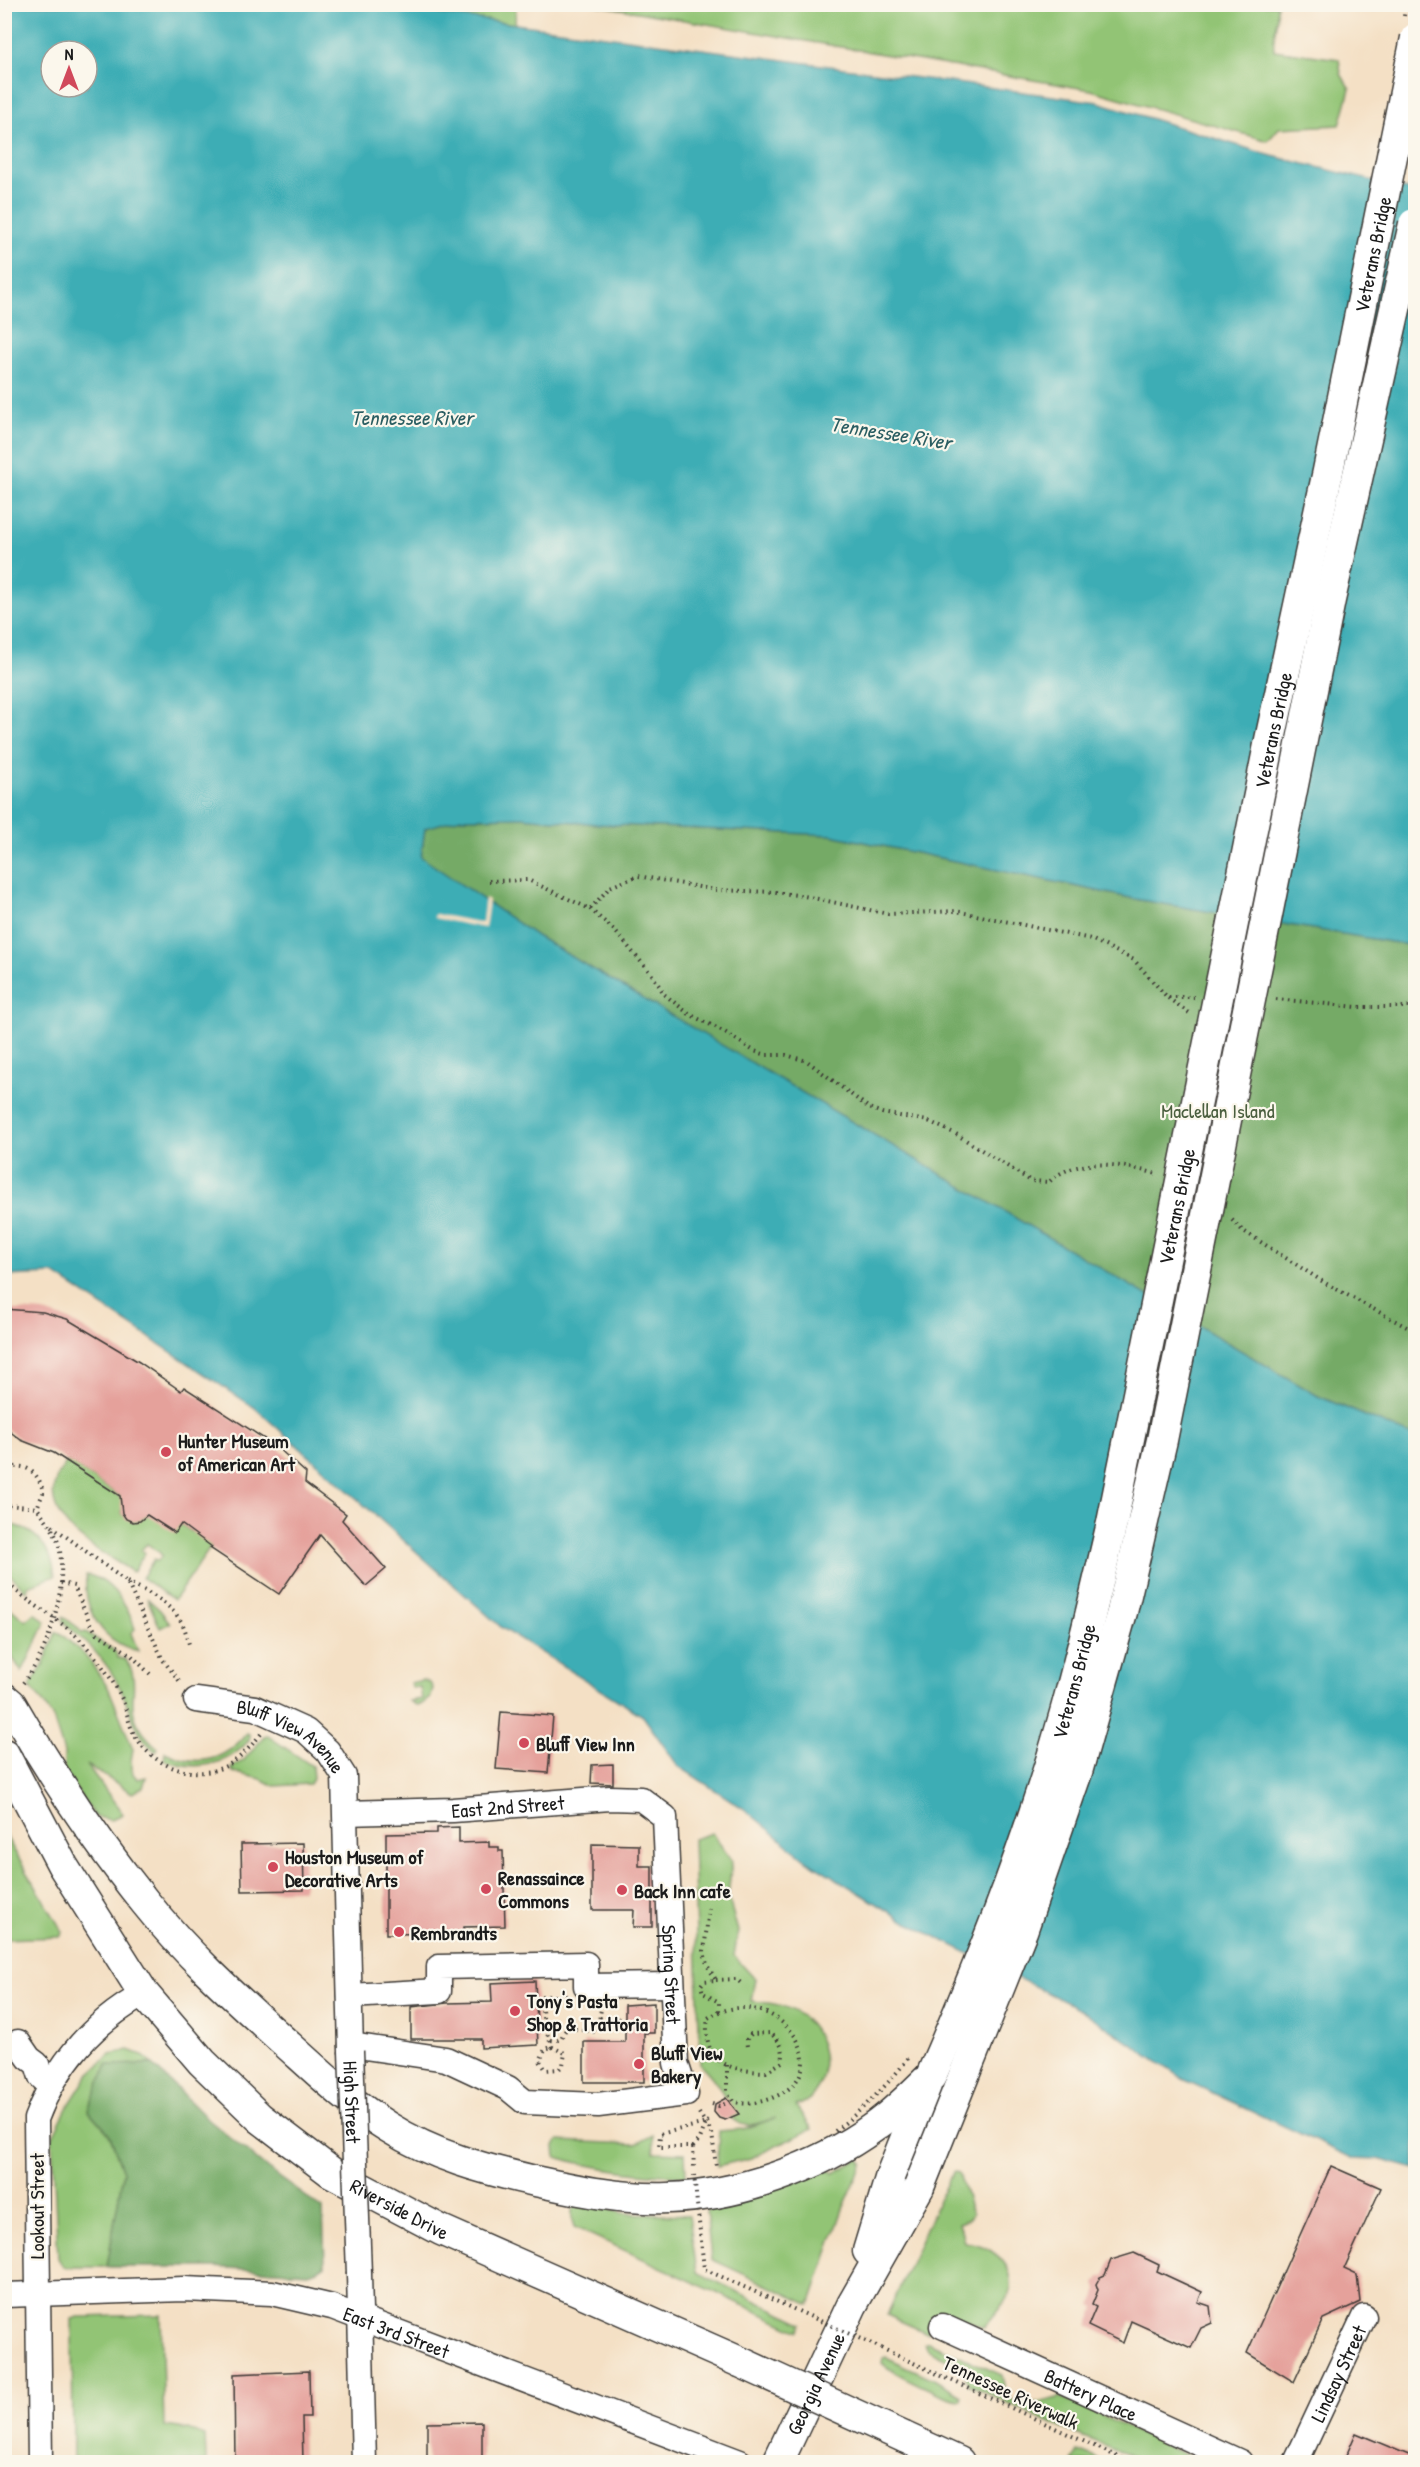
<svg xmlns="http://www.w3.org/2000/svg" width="1420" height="2467" font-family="'Patrick Hand',sans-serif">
  <rect width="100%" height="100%" fill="#fbf7ec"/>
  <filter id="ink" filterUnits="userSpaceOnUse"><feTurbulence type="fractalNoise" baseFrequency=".0167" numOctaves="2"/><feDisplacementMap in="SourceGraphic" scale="12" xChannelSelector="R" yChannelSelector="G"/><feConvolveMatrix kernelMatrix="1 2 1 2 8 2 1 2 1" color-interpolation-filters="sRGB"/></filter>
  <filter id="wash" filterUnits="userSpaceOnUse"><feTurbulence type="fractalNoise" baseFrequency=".008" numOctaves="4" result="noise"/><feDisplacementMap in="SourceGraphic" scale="24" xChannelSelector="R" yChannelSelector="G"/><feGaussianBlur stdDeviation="1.35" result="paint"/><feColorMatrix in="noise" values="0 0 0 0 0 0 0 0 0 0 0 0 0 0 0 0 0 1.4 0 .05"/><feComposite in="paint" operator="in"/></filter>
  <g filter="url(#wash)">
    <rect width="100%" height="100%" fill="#f4e0c5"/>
    <!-- green -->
    <g fill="#92c474" stroke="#577048" stroke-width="1.5">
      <path d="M374,5H516L515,24Z"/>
      <path d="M597,5H1277C1278,21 1273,34 1274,50L1339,59L1341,74L1350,89L1340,125L1279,128L1268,141L1091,90Z"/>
      <path d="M67,1461L124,1499L122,1513C130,1524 138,1523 147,1515L181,1524L191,1532L244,1515L210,1548L174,1600L142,1578L154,1559L157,1561L162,1556L159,1552L147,1544L141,1550L145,1553L133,1572C104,1553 37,1522 57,1477C59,1472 64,1466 67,1461Z"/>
      <path d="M5,1524C34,1527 52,1547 55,1576L28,1586L27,1592L5,1570Z"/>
      <path d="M86,1575C110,1577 129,1608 135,1629L131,1633L138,1651C102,1642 83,1611 86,1575Z"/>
      <path d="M147,1598L160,1610L170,1623L160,1628Z"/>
      <path d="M4,1603L26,1621L34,1613L46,1622L22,1672L5,1647Z"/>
      <path d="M63,1617L76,1626L82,1633L86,1632L115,1651L118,1658L125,1659C137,1674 133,1686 133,1704C133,1722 145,1737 158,1748L156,1752C132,1732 132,1710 118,1684C105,1658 85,1641 63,1622Z"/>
      <path d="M56,1632L60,1633L87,1657L109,1689L133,1749L131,1761L133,1774L138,1779L146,1777L143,1788L132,1793L87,1765L123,1814L112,1820L95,1817L64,1772V1753L53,1718L40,1698L29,1687L43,1666Z"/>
      <path d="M423,1680L430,1683L433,1688L431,1697L422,1704L416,1705L409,1701L422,1699L420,1687L412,1688L410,1683Z"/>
      <path d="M247,1733L249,1734V1740C227,1767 196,1771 164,1760L165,1752C197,1768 224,1762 247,1733Z"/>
      <path d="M268,1736L312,1766L313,1779L310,1784L274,1786L261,1779L233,1772L231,1767L243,1761L264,1737Z"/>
      <path d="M712,1833L732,1861L728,1896L738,1931L734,1956L755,1979L751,2001C768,2003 787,2004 801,2016C825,2035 832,2072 812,2096C809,2101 802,2104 796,2106L812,2129L751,2158L717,2166L719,2131L743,2129L776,2118C757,2123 744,2132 729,2116C728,2096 713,2077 700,2064L693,1839Z"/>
      <path d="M5,1835L63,1932L60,1937L5,1939Z"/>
      <path d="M129,2050L142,2055L152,2064L107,2065L88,2110L110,2135L123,2172L107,2267H63L58,2258L52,2138L67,2108L88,2075L111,2054Z"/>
      <path d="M653,2135L654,2152L685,2153L686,2176C643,2175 597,2169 556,2157L555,2147L558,2141L636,2144Z"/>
      <path d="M859,2159L863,2163L843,2209L810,2305L711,2259L706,2211L830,2169L834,2173Z"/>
      <path d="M954,2172L959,2173L972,2214L969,2219L959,2223L964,2242C987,2243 1013,2261 1011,2287C1009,2301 992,2317 984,2327L946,2312L942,2323L934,2319L927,2333L887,2315L949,2178Z"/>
      <path d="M584,2202L622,2213L689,2215L697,2272L802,2323L799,2331L574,2227C570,2215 570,2204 584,2202Z"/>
      <path d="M161,2315L164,2426L187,2429L205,2435L206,2462H73L72,2319L78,2317Z"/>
      <path d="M928,2342L1002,2375C1008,2417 1032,2404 1061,2397L1201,2462H1146L1061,2428L970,2385L959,2365L927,2349L924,2344Z"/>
      <path d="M886,2357L942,2383L962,2395V2400C950,2401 890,2372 882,2363L883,2358Z"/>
      <path d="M1078,2451L1105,2462H1075L1072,2461Z"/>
    </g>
    <!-- forest -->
    <g fill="#75aa66" stroke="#486341" stroke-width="1.5">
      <path d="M522,817L596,824L831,835L1140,900L1415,946V1437L1318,1396L538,937L421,858L425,828L461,818Z"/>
      <path d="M152,2064L209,2120L268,2169L323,2209L325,2265L318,2270L308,2273L212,2267H107L123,2172L110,2135L88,2110L107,2065Z"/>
    </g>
    <!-- water -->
    <path fill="#3cadb5" stroke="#2c6468" stroke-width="1.5" fill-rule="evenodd" d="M4,5H374L1098,102L1272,156L1415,191V946L1140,900L831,835L596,824L522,817L461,818L425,828L421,857L538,937L1318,1396L1415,1437V2169L1378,2159L1352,2158L1183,2079L1080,2009L908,1923L806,1860L743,1808L678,1766L643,1716L502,1628L255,1408L54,1274L5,1276ZM51,51H87V87H51Z"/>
    <!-- pier -->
    <path fill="#f4e0c5" d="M485,898L489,900L485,928L434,918L435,914L482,923Z"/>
    <g id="blocks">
      <!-- building -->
      <g fill="#e5a19b">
        <path d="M4,1309L43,1312L67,1319L139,1362L181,1391L184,1387L277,1447L306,1473L305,1483L346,1514L342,1520L386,1569L366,1586L320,1535L279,1594L210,1548L212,1547L181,1524L175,1533L147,1515L140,1521L133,1522L126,1519L122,1513L120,1496L54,1453L21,1440L4,1427Z"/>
        <path d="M501,1712L553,1716L548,1773L496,1769Z"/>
        <path d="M613,1764V1784L591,1783L592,1765Z"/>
        <path d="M459,1827V1843L489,1842V1847H499V1851H503L505,1926L464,1927V1933L386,1934V1834L437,1833V1828Z"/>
        <path d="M303,1843L304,1890L242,1891L241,1844Z"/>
        <path d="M592,1844L639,1845V1866H652V1927H633L634,1910H592Z"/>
        <path d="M535,1981L538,2045L481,2048V2039H411V2007L447,2003L492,2002L491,1983Z"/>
        <path d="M654,2003V2033H644V2082H584V2042H625V2005Z"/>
        <path d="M726,2098L739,2114L725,2120L719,2118L714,2112L715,2104Z"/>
        <path d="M1331,2166L1381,2188L1344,2269L1357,2275L1360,2302L1323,2319L1294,2382L1247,2353Z"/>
        <path d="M1134,2253L1159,2265L1157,2271L1202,2292L1198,2302L1210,2306L1212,2323L1201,2328L1191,2348L1131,2321L1123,2343L1088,2326L1096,2307L1092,2305L1098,2290L1096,2284L1100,2277L1105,2275L1111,2260Z"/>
        <path d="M309,2371L310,2417H302L303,2463H235L234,2374Z"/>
        <path d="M482,2422V2463H427V2423Z"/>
        <path d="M1356,2433L1416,2458V2463H1343Z"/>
      </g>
    </g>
  </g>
  <g filter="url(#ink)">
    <use href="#blocks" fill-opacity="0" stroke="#3c3935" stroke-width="1.5"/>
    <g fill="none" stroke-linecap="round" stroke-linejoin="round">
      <!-- minor casing -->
      <g stroke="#3c3935" stroke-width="27">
        <g id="minor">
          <path id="s1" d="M196,1700L255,1708L306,1731L328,1751L344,1776L351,2051"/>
          <path id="s2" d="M346,1813L453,1810L610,1798L641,1799L665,1817L676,2063L686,2094L598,2105L525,2102L508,2088L446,2059L351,2045"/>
          <path d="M350,1996L439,1991V1967L586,1964V1986L672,1985"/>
          <path d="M18,2042L29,2058L37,2064L41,2077L50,2085"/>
          <path d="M359,2274L364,2462"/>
          <path id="s3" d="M4,2295L184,2289L272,2293L332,2307L740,2462"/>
          <path id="s4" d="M942,2326L1240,2462"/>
          <path d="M40,2462L36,2119C57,2063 92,2023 144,1994"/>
          <path id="s5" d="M1296,2462L1364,2317"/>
        </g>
      </g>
      <!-- major casing -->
      <g stroke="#3c3935" stroke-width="33">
        <g id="major">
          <path d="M4,1698L11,1704C51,1773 95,1840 145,1902C187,1955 239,2001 289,2046C319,2073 354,2106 388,2127C434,2156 483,2169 535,2181C577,2190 624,2200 668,2198C737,2196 818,2168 874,2127C895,2112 913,2094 931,2076"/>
          <path id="s6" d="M4,1754L63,1866L144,1994L202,2062L260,2118L331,2172L441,2230L740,2362"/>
          <path d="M868,2251L891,2175L926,2087"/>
          <path d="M904,2437L959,2462"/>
          <path id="s7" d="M778,2462L852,2305L919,2187"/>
        </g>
      </g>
      <!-- path -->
      <g stroke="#3c3935" stroke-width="4" stroke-dasharray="1.5 4.5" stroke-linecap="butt">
        <path d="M489,881L528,880L590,909L610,887L638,876L716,890L775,892L804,896L888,914L956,911L1091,939L1134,960L1167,997H1194"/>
        <path d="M590,909L614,930L653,976L664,994L689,1014L723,1031L754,1051L767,1055H786L807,1061L869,1108L882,1113L928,1121L956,1134L1031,1181L1049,1182C1077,1155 1124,1165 1157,1174"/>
        <path d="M1168,998L1189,1013"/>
        <path d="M1276,999L1357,1007H1416"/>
        <path d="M1232,1220L1242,1230L1325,1283L1416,1332"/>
        <path d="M4,1472C23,1458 41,1474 43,1493L37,1508"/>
        <path d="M4,1502L9,1505L37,1508C60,1536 62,1547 61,1583"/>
        <path d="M52,1526L127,1582L163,1660L181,1683"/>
        <path d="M4,1580C29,1605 64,1620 86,1646C100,1662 113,1680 122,1699C127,1710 128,1723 134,1734C151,1766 194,1783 228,1765C242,1757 251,1746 261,1734"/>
        <path d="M127,1582C146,1591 171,1603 182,1623C186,1630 187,1639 190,1647"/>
        <path d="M23,1683C45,1656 57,1617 61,1583L74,1586L90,1623L97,1633L130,1654L150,1674"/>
        <path d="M709,1908L704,1951L707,1965L716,1980L704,1981L701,1985L703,1993L719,2002V2011"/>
        <path d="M716,1980L736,1979L742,1984"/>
        <path d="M600,2018L625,2019"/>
        <path d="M551,2040C566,2042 559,2033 569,2028L597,2032L601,2009"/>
        <path d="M552,2047L544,2025L540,1996H568"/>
        <path d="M552,2047L565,2053L563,2065L559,2069L546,2070L540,2061L545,2049Z"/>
        <path d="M727,2065V2092L733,2101C745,2106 757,2103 769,2099C848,2072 773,1977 708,2018C701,2061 727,2071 766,2072L782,2062C785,2049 780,2041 770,2033L751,2034L747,2039L748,2047"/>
        <path d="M712,2104L719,2106L733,2101"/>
        <path d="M699,2113L712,2133L716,2167"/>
        <path d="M693,2147H659L660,2134L706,2123L710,2119"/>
        <path d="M693,2147L694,2170"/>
        <path d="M693,2147L700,2139L706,2123"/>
        <path d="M881,2348L1129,2462"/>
      </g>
      <!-- minor -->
      <use href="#minor" stroke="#fff" stroke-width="24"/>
      <!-- major -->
      <use href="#major" stroke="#fff" stroke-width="30"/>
      <!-- minor-bridge casing -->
      <g stroke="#3c3935" stroke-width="27" stroke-linecap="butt">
        <g id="minor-bridge">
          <path id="s8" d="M351,2051L359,2274"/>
        </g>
      </g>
      <!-- major-bridge casing -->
      <g stroke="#3c3935" stroke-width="33" stroke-linecap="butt">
        <g id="major-bridge">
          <path id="s9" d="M931,2076C972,1983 1010,1889 1041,1792C1070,1704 1091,1613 1112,1523L1270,740L1328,471L1416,38"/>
          <path d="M919,2187L1022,1931L1077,1772L1122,1612L1162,1440L1330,600L1414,224"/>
          <path d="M740,2362L904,2437"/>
        </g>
      </g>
      <!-- path-bridge -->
      <g stroke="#3c3935" stroke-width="4" stroke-dasharray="1.5 4.5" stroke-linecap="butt">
        <path d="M1404,16L1406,4"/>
        <path d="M835,2131C864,2108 888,2085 910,2056"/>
        <path d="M694,2175L704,2269L881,2348"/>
      </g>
      <!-- minor-bridge -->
      <use href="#minor-bridge" stroke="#fff" stroke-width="24"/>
      <!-- major-bridge -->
      <use href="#major-bridge" stroke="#fff" stroke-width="30"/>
    </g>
  </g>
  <!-- markers -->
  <g fill="#d1495b" stroke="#fbf7ec" stroke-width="2">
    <circle cx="166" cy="1452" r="6"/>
    <circle cx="524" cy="1743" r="6"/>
    <circle cx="273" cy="1867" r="6"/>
    <circle cx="486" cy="1889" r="6"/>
    <circle cx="622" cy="1890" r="6"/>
    <circle cx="399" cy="1932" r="6"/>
    <circle cx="515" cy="2011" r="6"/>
    <circle cx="639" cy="2064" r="6"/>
  </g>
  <g text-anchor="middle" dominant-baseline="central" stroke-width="4.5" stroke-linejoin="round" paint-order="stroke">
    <!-- street labels -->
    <g font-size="20" fill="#1c1c1c" stroke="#fbf7ec">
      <text stroke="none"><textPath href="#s9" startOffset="1878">Veterans Bridge</textPath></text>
      <text stroke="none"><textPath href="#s9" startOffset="1392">Veterans Bridge</textPath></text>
      <text stroke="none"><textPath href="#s9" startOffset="906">Veterans Bridge</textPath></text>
      <text stroke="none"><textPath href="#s9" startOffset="420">Veterans Bridge</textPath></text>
      <text stroke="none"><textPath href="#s1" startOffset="105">Bluff View Avenue</textPath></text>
      <text stroke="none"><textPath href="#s2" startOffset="162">East 2nd Street</textPath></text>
      <text stroke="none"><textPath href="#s2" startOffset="483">Spring Street</textPath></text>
      <text stroke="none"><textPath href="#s8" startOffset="51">High Street</textPath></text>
      <text transform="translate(36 2206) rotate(-90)">Lookout Street</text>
      <text stroke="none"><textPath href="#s6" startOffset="615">Riverside Drive</textPath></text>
      <text stroke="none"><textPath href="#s3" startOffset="399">East 3rd Street</textPath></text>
      <text stroke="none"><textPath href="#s5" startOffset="98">Lindsay Street</textPath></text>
      <text stroke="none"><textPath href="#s7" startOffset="87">Georgia Avenue</textPath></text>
      <text transform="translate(1011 2392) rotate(25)">Tennessee Riverwalk</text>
      <text stroke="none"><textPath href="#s4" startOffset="164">Battery Place</textPath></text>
    </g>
    <!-- park labels -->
    <g font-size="20" fill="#4b5f3f" stroke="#fbf7ec">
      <text x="1218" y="1110">Maclellan Island</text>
    </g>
    <!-- poi labels -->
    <g font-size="20" font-weight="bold" fill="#1c1c1c" stroke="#fbf7ec" text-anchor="start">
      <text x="178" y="1440">Hunter Museum<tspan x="178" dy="23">of American Art</tspan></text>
      <text x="536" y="1743">Bluff View Inn</text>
      <text x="285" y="1856">Houston Museum of<tspan x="285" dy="23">Decorative Arts</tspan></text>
      <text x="498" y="1877">Renassaince<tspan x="498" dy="23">Commons</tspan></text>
      <text x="634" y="1890">Back Inn cafe</text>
      <text x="411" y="1932">Rembrandts</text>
      <text x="527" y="2000">Tony's Pasta<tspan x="527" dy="23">Shop &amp; Trattoria</tspan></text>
      <text x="651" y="2052">Bluff View<tspan x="651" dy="23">Bakery</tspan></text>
    </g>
    <!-- water labels -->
    <g font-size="21" font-style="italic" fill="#2a5d61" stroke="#fbf7ec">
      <text x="412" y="417">Tennessee River</text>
      <text transform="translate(891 433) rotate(9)">Tennessee River</text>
    </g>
  </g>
  <!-- margin -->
  <rect width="1420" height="2467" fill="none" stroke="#fbf7ec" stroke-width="24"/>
  <!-- north arrow -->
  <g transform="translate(69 69)"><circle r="28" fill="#fbf7ec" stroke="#a29f99" stroke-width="1.5"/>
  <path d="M0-4.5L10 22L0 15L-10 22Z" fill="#d1495b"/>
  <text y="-9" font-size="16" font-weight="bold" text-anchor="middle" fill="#1c1c1c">N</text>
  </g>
</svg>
